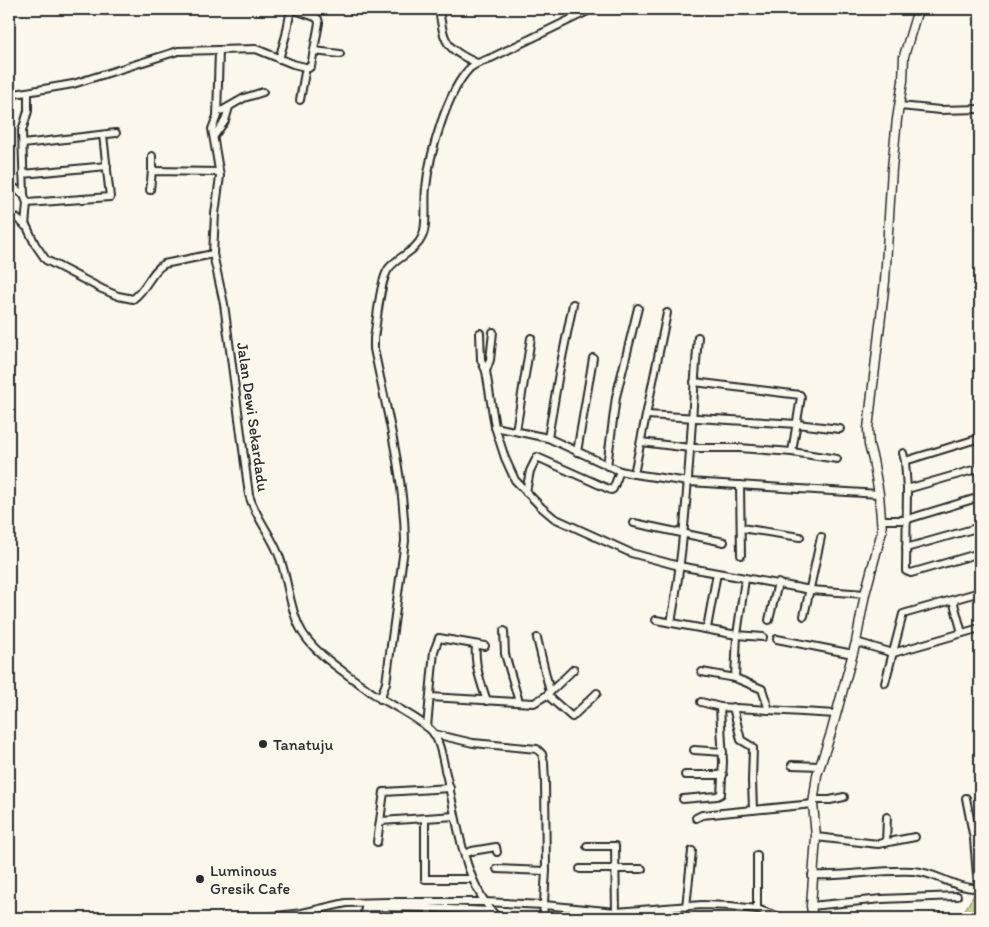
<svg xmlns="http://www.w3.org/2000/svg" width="989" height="927" font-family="Itim,sans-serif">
  <rect width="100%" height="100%" fill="#fbf7ec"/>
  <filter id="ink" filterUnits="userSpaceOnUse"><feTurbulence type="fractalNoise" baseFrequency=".02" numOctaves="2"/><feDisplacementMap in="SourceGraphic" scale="10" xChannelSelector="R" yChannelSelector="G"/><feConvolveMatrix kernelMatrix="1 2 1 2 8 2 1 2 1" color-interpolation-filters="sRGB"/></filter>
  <g filter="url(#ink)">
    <!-- green -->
    <path fill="#bdd58c" stroke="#74805c" d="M978,888H980V918H960Z"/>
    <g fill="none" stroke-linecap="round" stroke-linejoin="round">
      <!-- minor casing -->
      <g stroke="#2b2b2b" stroke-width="10">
        <g id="minor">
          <path d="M439,9C444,42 445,49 477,63"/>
          <path d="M219,50L217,116L212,129L220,176L215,214L213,254L224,304L249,495C255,516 270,533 278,553C288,576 288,603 299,626C311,653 348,674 371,692C385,702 427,722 434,734C440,742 443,760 445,770C458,818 461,881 498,918"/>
          <path d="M314,51L340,54"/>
          <path d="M279,59L286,35L291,9"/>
          <path d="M28,93V111L22,131L24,195L27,203L110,197L103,135"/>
          <path d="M9,95L73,84L178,51L256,49L293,64L309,68L311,66L319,23L318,19L315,17L292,9"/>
          <path d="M300,100L306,67"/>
          <path d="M900,106L940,110L980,109"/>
          <path d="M218,111L223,110L244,98L263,92"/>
          <path d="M214,136L225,121L229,107"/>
          <path d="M23,144L116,133"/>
          <path d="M152,156V171"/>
          <path d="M23,174L107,166"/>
          <path d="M9,184L24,195"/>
          <path d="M150,190L152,171L219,172"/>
          <path d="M9,212L27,227L35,244L46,260L102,289L118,296L133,299C147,289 151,271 164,264L213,254"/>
          <path d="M25,226L27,203"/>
          <path d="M480,333L481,360L486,371L495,427L505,458L515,480L541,507L554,518L631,553L679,566L811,590L865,594"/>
          <path d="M486,371L490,360L493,332"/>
          <path d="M694,382L800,395L801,397L792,452"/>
          <path d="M647,415L797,424L840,429"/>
          <path d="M495,427L548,438L620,471L634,474L689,482L879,494"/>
          <path d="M516,431L531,338"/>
          <path d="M548,438L559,373L573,304"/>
          <path d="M641,442L690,448H739L792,452L837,459"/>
          <path d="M577,452L593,358"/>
          <path d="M903,453L905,461L907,489L906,571L911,573L980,553"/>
          <path d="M905,461L980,438"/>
          <path d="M607,466L616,397L638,308"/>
          <path d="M634,474L667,313"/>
          <path d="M740,485L741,555"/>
          <path d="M907,489L980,468"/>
          <path d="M526,492L530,471L537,457L611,490L613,489L620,471"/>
          <path d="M908,519L980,497"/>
          <path d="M882,520H908"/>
          <path d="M634,523L724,542"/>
          <path d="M741,528L800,537"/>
          <path d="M906,548L980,527"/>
          <path d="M953,600L962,633"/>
          <path d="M804,616L821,537"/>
          <path d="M656,620L737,635L763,637"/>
          <path d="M769,620L778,583"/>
          <path d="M671,623C688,529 690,433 698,337"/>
          <path d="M707,628L717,573"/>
          <path d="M504,631L505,654L519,702"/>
          <path d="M537,638L550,692"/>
          <path d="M777,639L853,654"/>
          <path d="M856,642L893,653L980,628"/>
          <path d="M476,645C474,665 481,683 487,701"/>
          <path d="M702,672L735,678L737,635L745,579"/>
          <path d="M735,678L762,689L769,710"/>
          <path d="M885,683L903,614L980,592"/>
          <path d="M547,695L572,717L597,693"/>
          <path d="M430,697L534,703L547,695L574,669"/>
          <path d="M380,699L386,683L405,541C404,476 387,412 374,349V338C377,321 380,279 389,268C399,256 416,251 422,237C428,225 424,201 426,188C429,156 447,91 470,68C476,63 483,61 491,58L592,9"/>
          <path d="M701,702L720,707"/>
          <path d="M733,707L741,740L751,746L753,748L752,781L753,810"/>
          <path d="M427,727L434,651L439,638L485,646"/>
          <path d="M434,734L473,743L537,749L542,754L544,762L545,782L546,871L543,918"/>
          <path d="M694,750L723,752"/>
          <path d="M792,765L820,766"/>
          <path d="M685,775H723"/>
          <path d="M966,798L974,839L978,888"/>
          <path d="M683,799L717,796L721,794L723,762L720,707L836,714"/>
          <path d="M814,800H830L844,797"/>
          <path d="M425,818V879H472"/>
          <path d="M696,818L702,815L813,804"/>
          <path d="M381,821L455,816"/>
          <path d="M816,837L878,844L915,837"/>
          <path d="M377,842L384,792L450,788"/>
          <path d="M886,843L887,817"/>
          <path d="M587,846H615L616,912"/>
          <path d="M465,854L472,851L496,847L497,852"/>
          <path d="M757,855V909"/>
          <path d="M497,869L546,871"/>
          <path d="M580,869H642"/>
          <path d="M812,875C846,877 880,869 913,871C937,872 955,890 980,888"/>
          <path d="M811,906L882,899L957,896"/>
          <path d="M686,907L692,851"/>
          <path d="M429,908L490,911"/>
          <path d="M663,909V918"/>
          <path d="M260,918L302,913L346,903L388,902H484L544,905L616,912L702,905L730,906L757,909L782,918"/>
          <path d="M364,918L365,907L429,908V918"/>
        </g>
      </g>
      <!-- tertiary casing -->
      <g stroke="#2b2b2b" stroke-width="11">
        <path id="tertiary" d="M813,918L811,906L816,837L813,804L817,775L831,733L856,642L865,594L882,531L879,494L873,460L869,445L868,429L885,281L892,168L897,119L903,81L904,56L918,9"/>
      </g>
      <!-- minor -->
      <use href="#minor" stroke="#fbf7ec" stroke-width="6"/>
      <!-- tertiary -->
      <use href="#tertiary" stroke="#fbf7ec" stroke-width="8"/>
    </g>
  </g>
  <!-- markers -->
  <g fill="#2b2b2b" stroke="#fbf7ec" stroke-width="2">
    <circle cx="263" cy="744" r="5"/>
    <circle cx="200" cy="879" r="5"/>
  </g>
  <g text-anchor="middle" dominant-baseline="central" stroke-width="4.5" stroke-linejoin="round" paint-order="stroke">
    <!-- street labels -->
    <g font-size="16" fill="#2b2b2b" stroke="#fbf7ec">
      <text transform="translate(253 417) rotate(82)">Jalan Dewi Sekardadu</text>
    </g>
    <!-- poi labels -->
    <g font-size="16" fill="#2b2b2b" stroke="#fbf7ec" text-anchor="start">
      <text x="273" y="744">Tanatuju</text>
      <text x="210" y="870">Luminous<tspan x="210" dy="18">Gresik Cafe</tspan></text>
    </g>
  </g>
  <!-- margin -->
  <rect width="989" height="927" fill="none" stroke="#fbf7ec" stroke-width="30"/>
  <rect x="15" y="15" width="959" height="897" fill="none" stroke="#2b2b2b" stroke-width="2" filter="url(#ink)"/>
</svg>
